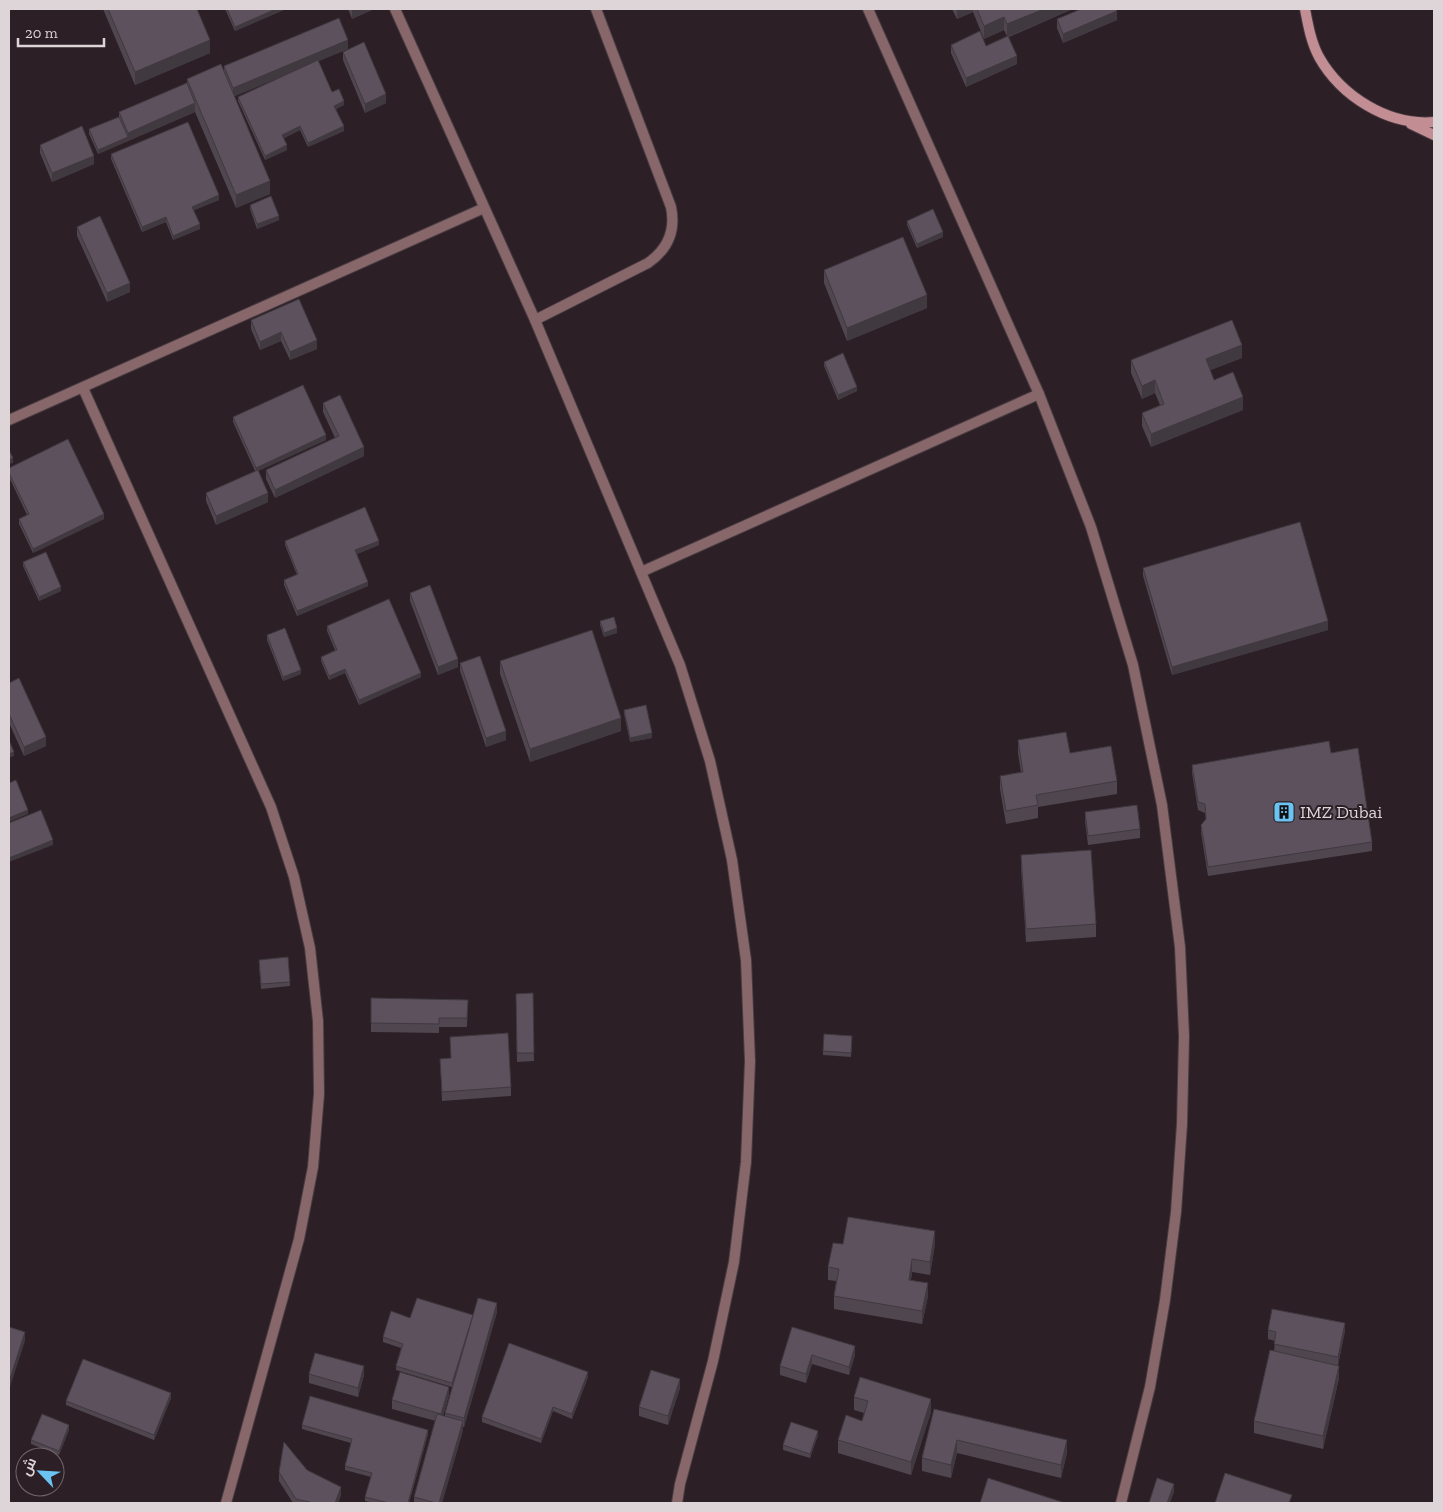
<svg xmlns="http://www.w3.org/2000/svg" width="1443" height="1512" font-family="'Zilla Slab',Cairo,serif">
  <rect width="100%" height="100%" fill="#2c1f25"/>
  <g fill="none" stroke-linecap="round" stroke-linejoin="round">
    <!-- lane casing -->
    <g stroke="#483c42" stroke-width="12">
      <path id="lane" d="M535,320L648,263C668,249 676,231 671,207L596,9"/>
    </g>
    <!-- street casing -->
    <g stroke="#483c42" stroke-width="12">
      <g id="street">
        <path d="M395,9L535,320L680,665L710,761L732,860L746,960L750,1061L746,1162L734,1262L713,1361L680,1484L677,1503"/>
        <path d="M868,9L1039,394L1091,527L1133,665L1162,805L1180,947L1184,1036L1182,1124L1176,1212L1165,1300L1150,1387L1121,1503"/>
        <path d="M83,388L271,807L294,877L310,948L318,1021L319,1094L313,1167L299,1239L226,1503"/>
        <path d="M9,420L484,208"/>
        <path d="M641,572L1039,394"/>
      </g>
    </g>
    <!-- secondary casing -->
    <g stroke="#483c42" stroke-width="12">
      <g id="secondary">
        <path d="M1305,9C1308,25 1311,42 1319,57C1341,96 1388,126 1434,122"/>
        <path d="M1411,124L1434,135"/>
      </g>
    </g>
    <!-- lane -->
    <use href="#lane" stroke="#88676b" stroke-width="10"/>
    <!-- street -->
    <use href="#street" stroke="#88676b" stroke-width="10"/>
    <!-- secondary -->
    <use href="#secondary" stroke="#c38d94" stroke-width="10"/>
  </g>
  <!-- wall -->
  <g fill="#4f464f">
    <path d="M103,9H197L210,53L135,85Z"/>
    <path d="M225,9H286L235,31Z"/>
    <path d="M348,9H374L352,19Z"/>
    <path d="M952,9H1073L1009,37L1017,64L966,87L951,53V45L986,46L1007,36L1004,30L984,39L973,12L957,19Z"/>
    <path d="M1057,19L1117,20L1063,43L1057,28Z"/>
    <path d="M348,49L318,61L332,92L344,105L336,109L344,131L308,147L300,130L284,138L287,150L265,160L238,101V97L285,75L234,96L270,194L236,208L195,112L98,154L89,134V129L119,117V112L187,83V79L224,71V66Z"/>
    <path d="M343,52L386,103L365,113L343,60Z"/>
    <path d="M40,145L94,164L52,182L40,153Z"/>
    <path d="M111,154L219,200L194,210L200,229L173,240L166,222L142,232L111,159Z"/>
    <path d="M250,205L279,220L257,229L250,209Z"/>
    <path d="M907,221L943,237L917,248L907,225Z"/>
    <path d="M77,227L130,292L107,302L77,236Z"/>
    <path d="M824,270L927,308L847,341L824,283Z"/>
    <path d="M251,320L317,340V349L290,360L281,341L260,350L251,329Z"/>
    <path d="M1242,358L1210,370L1214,380L1243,410L1151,447L1142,426V413L1160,405L1155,393L1142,399L1131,373V360Z"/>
    <path d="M824,362L857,391L838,400L824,366Z"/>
    <path d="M323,403L364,456L275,498L266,479V470L335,438L323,412Z"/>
    <path d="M233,417L326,440L258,471L268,502L216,525L206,501V493L255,471L233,422Z"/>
    <path d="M9,468L104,519L33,553L19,524V519L27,515L9,477Z"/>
    <path d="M285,541L379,545L357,554L368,586L297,616L284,585V580L297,575L285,545Z"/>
    <path d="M23,562L61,591L39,601L23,566Z"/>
    <path d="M1143,568L1328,630L1172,675L1143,576Z"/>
    <path d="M410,593L458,667L438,675L410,601Z"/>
    <path d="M600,621L617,633L604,637L600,625Z"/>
    <path d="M327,626L421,677L359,705L345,673L329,680L321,661V657L335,650L327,631Z"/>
    <path d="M267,635L301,674L283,681L267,640Z"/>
    <path d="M500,661L621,731L530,762L500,674Z"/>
    <path d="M460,663L506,740L486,747L460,671Z"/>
    <path d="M9,683L46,746L24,756L9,723Z"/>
    <path d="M624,710L652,738L630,742L624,714Z"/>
    <path d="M1018,740L1070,753L1117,781V794L1038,807V818L1006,824L1000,789V776L1021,772L1018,753Z"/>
    <path d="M1331,753L1372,842V851L1208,876L1201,833V825L1206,820L1205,813L1198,810L1192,773V765Z"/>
    <path d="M1085,812L1140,829V838L1088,845L1085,821Z"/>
    <path d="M1021,855L1096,924V937L1026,942L1021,868Z"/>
    <path d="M259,965L290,982V986L261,989Z"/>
    <path d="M533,993L534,1061L517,1062L516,994Z"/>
    <path d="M371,998L468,1000L467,1027H439V1033L371,1032Z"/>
    <path d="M450,1037L511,1087V1096L442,1101L440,1059L451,1058Z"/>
    <path d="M852,1041L851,1057L823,1055V1051Z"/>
    <path d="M935,1244L930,1275L912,1272L911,1280L928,1296L922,1324L834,1309V1296L836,1281L828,1280V1267Z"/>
    <path d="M497,1312L464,1427H463V1430L442,1503H414V1497L436,1421L392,1409V1400L449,1395L443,1416H445V1413L452,1387L396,1370V1366L401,1348L383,1342V1337L410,1318L473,1315Z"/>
    <path d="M792,1327L855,1355L849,1375L812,1364L806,1383L780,1375V1366Z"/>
    <path d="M1268,1330L1345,1331L1338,1365L1339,1378L1323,1449L1254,1433V1421L1274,1351L1275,1341L1268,1339Z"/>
    <path d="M309,1374L364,1375L358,1397L309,1383Z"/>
    <path d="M588,1377L572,1419L553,1411L541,1443L482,1422V1417Z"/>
    <path d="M680,1388L668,1425L639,1416V1407Z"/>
    <path d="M854,1397L931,1412L911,1475L838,1453V1440L862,1421L864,1413L854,1410Z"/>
    <path d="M171,1398L154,1440L66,1405V1401Z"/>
    <path d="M934,1409L1067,1453L1061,1478L957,1453L951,1478L922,1471V1458Z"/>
    <path d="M302,1425L428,1434L409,1503H373L365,1501V1497L371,1477L345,1470V1466L351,1443L302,1429Z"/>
    <path d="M69,1430L59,1455L31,1444V1440Z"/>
    <path d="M818,1435L810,1458L783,1450V1445Z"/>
    <path d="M307,1470L341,1495L338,1503H293L279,1481V1472Z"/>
  </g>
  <!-- shaded-wall -->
  <g fill="#403940">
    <path d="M276,9H286L235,31V27Z"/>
    <path d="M356,9H374L352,19V10Z"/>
    <path d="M957,9H973V12L957,19Z"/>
    <path d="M1044,9H1073L1007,37V24Z"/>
    <path d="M1117,11V20L1063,43V34Z"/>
    <path d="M1004,17V30L984,39V26Z"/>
    <path d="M210,40V53L135,85V72Z"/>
    <path d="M348,40V49L233,97V88Z"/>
    <path d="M1017,56V64L966,87V78Z"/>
    <path d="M386,94V103L365,113V104Z"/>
    <path d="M344,101V105L334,110V106Z"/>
    <path d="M195,103V112L98,154V150L128,137V133Z"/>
    <path d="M300,126V130L282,139V135Z"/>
    <path d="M344,126V131L308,147V143Z"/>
    <path d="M287,145V150L265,160V156Z"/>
    <path d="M94,156V164L52,182V173Z"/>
    <path d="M270,181V194L236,208V195Z"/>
    <path d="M219,195V200L192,211V207Z"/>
    <path d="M279,216V220L257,229V224Z"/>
    <path d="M166,217V222L142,232V227Z"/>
    <path d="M200,224V229L173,240V236Z"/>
    <path d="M943,232V237L917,248V244Z"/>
    <path d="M130,283V292L107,302V293Z"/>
    <path d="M927,295V308L847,341V328Z"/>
    <path d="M281,332V341L260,350V342Z"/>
    <path d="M317,340V349L290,360V352Z"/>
    <path d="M1242,345V358L1206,372V359Z"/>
    <path d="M1155,380V393L1142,399V386Z"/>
    <path d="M857,387V391L838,400V395Z"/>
    <path d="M1243,397V410L1151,447V434Z"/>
    <path d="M326,435V440L256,472V468Z"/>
    <path d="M364,447V456L275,498V490Z"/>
    <path d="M13,458V463L9,464V460Z"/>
    <path d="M268,493V502L216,525V516Z"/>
    <path d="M104,514V519L33,553V549Z"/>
    <path d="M379,541V545L355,555V550Z"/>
    <path d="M368,582V586L297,616V611Z"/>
    <path d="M61,587V591L39,601V597Z"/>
    <path d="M1328,621V630L1172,675V667Z"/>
    <path d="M617,628V633L604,637V633Z"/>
    <path d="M458,659V667L438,675V667Z"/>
    <path d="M345,669V673L329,680V676Z"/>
    <path d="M301,670V674L283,681V677Z"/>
    <path d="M421,673V677L359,705V700Z"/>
    <path d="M621,718V731L530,762V749Z"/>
    <path d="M506,731V740L486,747V738Z"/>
    <path d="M652,733V738L630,742V738Z"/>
    <path d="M46,737V746L24,756V747Z"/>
    <path d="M14,752V756L9,758V754Z"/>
    <path d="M28,810V814L9,822V818Z"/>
    <path d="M53,840V845L9,862V858Z"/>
    <path d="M935,1231V1244L930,1275V1262Z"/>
    <path d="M912,1259V1272L909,1293V1280Z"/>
    <path d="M928,1283V1296L922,1324V1311Z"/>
    <path d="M497,1303V1312L464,1427V1418Z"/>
    <path d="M473,1315V1319L452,1387V1383Z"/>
    <path d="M1345,1323V1331L1338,1365V1357Z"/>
    <path d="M25,1332V1341L9,1390V1382Z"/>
    <path d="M855,1346V1355L849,1375V1367Z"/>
    <path d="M812,1355V1364L806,1383V1374Z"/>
    <path d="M364,1366V1375L358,1397V1388Z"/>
    <path d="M1339,1366V1378L1323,1449V1436Z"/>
    <path d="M588,1372V1377L572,1419V1414Z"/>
    <path d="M680,1379V1388L668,1425V1416Z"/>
    <path d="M449,1387V1395L441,1422V1414Z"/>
    <path d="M171,1393V1398L154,1440V1435Z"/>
    <path d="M931,1399V1412L911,1475V1462Z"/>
    <path d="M553,1407V1411L541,1443V1439Z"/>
    <path d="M463,1421V1430L442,1503H439Z"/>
    <path d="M69,1425V1430L59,1455V1451Z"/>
    <path d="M428,1430V1434L409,1503H408Z"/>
    <path d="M818,1431V1435L810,1458V1454Z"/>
    <path d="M957,1440V1453L951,1478V1465Z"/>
    <path d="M1067,1440V1453L1061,1478V1465Z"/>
    <path d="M1174,1484V1492L1170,1503H1167Z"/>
    <path d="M341,1487V1495L338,1503H335Z"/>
  </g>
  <!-- building -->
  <g fill="#5c515c" stroke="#403940">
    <path d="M108,9H197L210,40L135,72Z"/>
    <path d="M227,9H276L235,27Z"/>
    <path d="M977,9H1044L1007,24L1004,17L984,26Z"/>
    <path d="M1081,9H1116L1117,11L1063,34L1057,19Z"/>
    <path d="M339,18L348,40L233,88L224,66Z"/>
    <path d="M980,31L986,46L1008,36L1017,56L966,78L951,45Z"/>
    <path d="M364,42L386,94L365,104L343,52Z"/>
    <path d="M318,60L332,92L339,89L344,101L334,106L344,126L308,143L300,126L282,135L287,145L265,156L238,97Z"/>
    <path d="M221,64L270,181L236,195L187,79Z"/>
    <path d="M187,83L195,103L128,133L119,112Z"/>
    <path d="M119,117L128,137L98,150L89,129Z"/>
    <path d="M188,122L219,195L192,207L200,224L173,236L166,217L142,227L111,154Z"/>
    <path d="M82,126L94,156L52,173L40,145Z"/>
    <path d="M271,196L279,216L257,224L250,205Z"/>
    <path d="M933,209L943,232L917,244L907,221Z"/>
    <path d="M100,216L130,283L107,293L77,227Z"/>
    <path d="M903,237L927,295L847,328L824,270Z"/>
    <path d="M299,299L317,340L290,352L281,332L260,342L251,320Z"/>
    <path d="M1232,320L1242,345L1206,359L1214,380L1233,372L1243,397L1151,434L1142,413L1164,404L1155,380L1142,386L1131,360Z"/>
    <path d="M843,353L857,387L838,395L824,362Z"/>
    <path d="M303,385L326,435L256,468L233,417Z"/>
    <path d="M340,395L364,447L275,490L266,470L339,436L323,403Z"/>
    <path d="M68,439L104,514L33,549L19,519L29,514L9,473V468Z"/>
    <path d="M9,450L13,458L9,460Z"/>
    <path d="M258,470L268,493L216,516L206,493Z"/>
    <path d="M365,507L379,541L355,550L368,582L297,611L284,580L298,574L285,541Z"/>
    <path d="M1300,522L1328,621L1172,667L1143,568Z"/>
    <path d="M46,552L61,587L39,597L23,562Z"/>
    <path d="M430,585L458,659L438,667L410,593Z"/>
    <path d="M389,599L421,673L359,700L345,669L329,676L321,657L337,650L327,626Z"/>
    <path d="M614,617L617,628L604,633L600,621Z"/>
    <path d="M285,628L301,670L283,677L267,635Z"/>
    <path d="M592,630L621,718L530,749L500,661Z"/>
    <path d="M480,656L506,731L486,738L460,663Z"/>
    <path d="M19,678L46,737L24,747L9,714V683Z"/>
    <path d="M646,705L652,733L630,738L624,710Z"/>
    <path d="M1066,732L1070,753L1111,746L1117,781L1036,795L1038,805L1006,811L1000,776L1023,772L1018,740Z"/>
    <path d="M9,740L14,752L9,754Z"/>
    <path d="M1329,741L1331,753L1358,748L1372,842L1208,867L1201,825L1206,819L1205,804L1198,802L1192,765Z"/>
    <path d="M16,780L28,810L9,818V783Z"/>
    <path d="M1137,805L1140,829L1088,836L1085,812Z"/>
    <path d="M41,810L53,840L9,858V823Z"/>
    <path d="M1091,850L1096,924L1026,929L1021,855Z"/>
    <path d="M288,957L290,982L261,984L259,960Z"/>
    <path d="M533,993L534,1053H517L516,994Z"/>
    <path d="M371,998L468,1000L467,1018H439V1024L371,1023Z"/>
    <path d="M508,1033L511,1087L442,1092L440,1059L451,1058L450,1037Z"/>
    <path d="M824,1034L852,1036L851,1053L823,1051Z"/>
    <path d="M848,1217L935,1231L930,1262L912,1259L909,1280L928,1283L922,1311L834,1296L839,1269L828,1267L833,1243L843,1244Z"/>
    <path d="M417,1298L473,1315L452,1383L396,1366L403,1344L383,1337L391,1311L410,1318Z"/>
    <path d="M478,1298L497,1303L464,1418L445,1413Z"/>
    <path d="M1272,1309L1345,1323L1338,1357L1274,1344L1276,1332L1268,1330Z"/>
    <path d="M9,1327L25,1332L9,1382Z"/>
    <path d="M792,1327L855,1346L849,1367L812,1355L806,1374L780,1366Z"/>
    <path d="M509,1343L588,1372L572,1414L553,1407L541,1439L482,1417Z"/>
    <path d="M1270,1350L1339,1366L1323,1436L1254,1421Z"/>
    <path d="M315,1353L364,1366L358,1388L309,1374Z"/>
    <path d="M83,1359L171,1393L154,1435L66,1401Z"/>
    <path d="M651,1370L680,1379L668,1416L639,1407Z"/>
    <path d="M400,1372L449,1387L441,1414L392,1400Z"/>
    <path d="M860,1377L931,1399L911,1462L838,1440L846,1415L862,1421L868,1401L854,1397Z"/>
    <path d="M310,1396L428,1430L408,1503H389L365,1497L372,1473L345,1466L352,1439L302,1425Z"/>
    <path d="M934,1409L1067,1440L1061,1465L957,1440L951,1465L922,1458Z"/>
    <path d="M42,1414L69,1425L59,1451L31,1440Z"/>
    <path d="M437,1414L463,1421L439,1503H436L414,1497Z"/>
    <path d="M791,1422L818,1431L810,1454L783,1445Z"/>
    <path d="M284,1442L307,1470L341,1487L335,1503H314L296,1499L279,1472Z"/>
    <path d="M1225,1473L1292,1495L1289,1503H1215Z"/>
    <path d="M988,1478L1062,1502V1503H980Z"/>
    <path d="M1157,1478L1174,1484L1167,1503H1149Z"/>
  </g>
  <!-- icons -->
  <defs>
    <g id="building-square" transform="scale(1.125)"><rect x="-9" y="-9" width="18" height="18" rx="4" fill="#6ac3f1" stroke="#2c1f25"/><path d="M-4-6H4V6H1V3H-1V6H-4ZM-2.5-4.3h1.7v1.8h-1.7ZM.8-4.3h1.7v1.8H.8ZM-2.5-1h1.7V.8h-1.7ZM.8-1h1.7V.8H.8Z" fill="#111"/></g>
  </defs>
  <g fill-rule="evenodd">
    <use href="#building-square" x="1284" y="812"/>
  </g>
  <g text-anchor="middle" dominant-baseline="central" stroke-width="4" stroke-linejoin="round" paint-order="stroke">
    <!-- poi labels -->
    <g font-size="18" fill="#ded5d9" stroke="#2c1f25" text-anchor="start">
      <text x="1300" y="812">IMZ Dubai</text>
    </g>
  </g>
  <!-- border -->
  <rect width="1443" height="1512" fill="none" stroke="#ded5d9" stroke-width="20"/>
  <!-- north arrow -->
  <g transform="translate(40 1472) rotate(295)"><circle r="24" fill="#2c1f25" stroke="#73686d"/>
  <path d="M0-4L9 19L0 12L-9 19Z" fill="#6ac3f1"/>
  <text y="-8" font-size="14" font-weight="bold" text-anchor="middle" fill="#ded5d9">ش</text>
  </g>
  <!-- scale -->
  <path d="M18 38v8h86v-8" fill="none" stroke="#ded5d9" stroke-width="2.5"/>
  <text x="25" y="38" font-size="15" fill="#ded5d9" stroke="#2c1f25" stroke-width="4" paint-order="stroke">20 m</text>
</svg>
